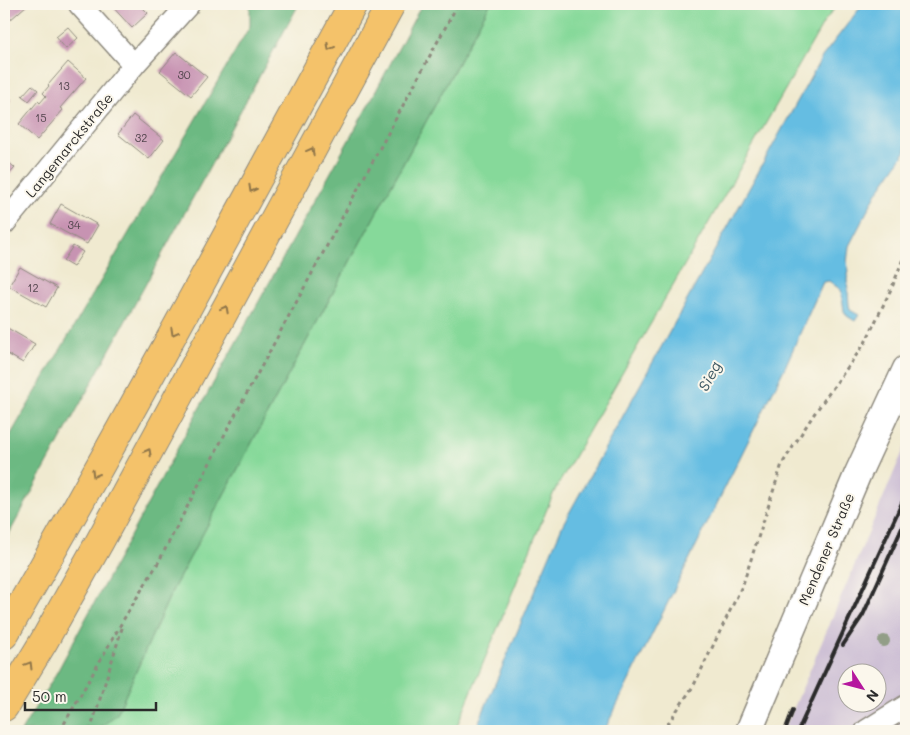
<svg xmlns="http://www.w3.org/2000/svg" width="910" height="735" font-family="Mali,sans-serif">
  <rect width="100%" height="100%" fill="#fbf7ec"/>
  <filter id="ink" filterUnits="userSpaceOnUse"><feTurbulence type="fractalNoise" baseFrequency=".02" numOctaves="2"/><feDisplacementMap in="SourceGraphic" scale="10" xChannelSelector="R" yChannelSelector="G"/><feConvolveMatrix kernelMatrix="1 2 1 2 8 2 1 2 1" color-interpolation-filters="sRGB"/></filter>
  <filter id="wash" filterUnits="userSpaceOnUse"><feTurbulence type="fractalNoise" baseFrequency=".0096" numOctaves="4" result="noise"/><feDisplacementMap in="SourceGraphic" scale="20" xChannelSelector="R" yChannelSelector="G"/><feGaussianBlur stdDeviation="1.12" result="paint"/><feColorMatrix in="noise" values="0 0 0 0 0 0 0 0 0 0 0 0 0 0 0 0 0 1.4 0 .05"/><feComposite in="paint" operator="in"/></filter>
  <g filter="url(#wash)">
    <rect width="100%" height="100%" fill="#f0ead0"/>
    <!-- industrial -->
    <path fill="#ccbed4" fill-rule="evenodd" d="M906,444V731H783L793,710ZM848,672H878V702H848Z"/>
    <!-- green -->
    <path fill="#86d99a" stroke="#588262" d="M490,4H838L824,22L554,492L455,731H97L98,729L117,714L172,591L298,357Z"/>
    <!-- forest -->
    <g fill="#6cb982" stroke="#4c7256">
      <path d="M250,4H299L4,543V446L250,26Z"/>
      <path d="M422,4H490L298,357L172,591L117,714L96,731H21L57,672L195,416L370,102Z"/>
    </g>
    <!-- water -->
    <path fill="#65bde2" stroke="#487486" d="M863,4H906V151L876,194L849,246L847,263L849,271L847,279L849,305L850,310L859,315L855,321L847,316L844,311L841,290L829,281L823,282L785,367L604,731H475L563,524L822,57Z"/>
    <g id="blocks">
      <!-- building -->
      <g fill="#c793b2">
        <path d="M4,4H28L9,21L4,14Z"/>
        <path d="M110,4H139L148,13L132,28Z"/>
        <path d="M68,27L78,38L66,49L56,37Z"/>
        <path d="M176,52L207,77L191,96L160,71Z"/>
        <path d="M68,62L86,78L60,108L63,110L37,140L19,124L38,101L40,103L46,96L43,93L49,86L48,85Z"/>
        <path d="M32,85L38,90L29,101L22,96Z"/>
        <path d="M4,94L11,100L4,108Z"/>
        <path d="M133,115L164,140L149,159L118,134Z"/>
        <path d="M4,158L15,168L4,180Z"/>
        <path d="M61,204L98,225L87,244L50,224Z"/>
        <path d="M73,246L83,252L73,267L63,261Z"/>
        <path d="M20,267L57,288L46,307L9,286Z"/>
        <path d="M4,326L35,344L23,363L4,352Z"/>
      </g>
    </g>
  </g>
  <g filter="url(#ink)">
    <use href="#blocks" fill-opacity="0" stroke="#8e8a7e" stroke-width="1"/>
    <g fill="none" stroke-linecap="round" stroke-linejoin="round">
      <!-- minor casing -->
      <g stroke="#8e8a7e" stroke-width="24">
        <g id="minor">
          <path d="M79,4L134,65"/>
          <path d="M4,224L134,65L189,4"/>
          <path d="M866,731L906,706"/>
        </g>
      </g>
      <!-- tertiary casing -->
      <g stroke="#8e8a7e" stroke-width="29">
        <path id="tertiary" d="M749,731L858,473L906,369"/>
      </g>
      <!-- motorway casing -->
      <g stroke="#8e8a7e" stroke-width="30">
        <g id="motorway">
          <path d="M4,635C124,427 238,215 353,4"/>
          <path d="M4,707L44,641L100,541L391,4"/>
        </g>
      </g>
      <!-- path -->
      <g stroke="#8e8a7e" stroke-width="3" stroke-dasharray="4 4" stroke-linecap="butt">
        <path d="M60,731L125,617L158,563L227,430L458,4"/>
        <path d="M90,731L123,625"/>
        <path d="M663,731L694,685L743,584L782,464L814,414L865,343L893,285L906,251"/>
      </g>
      <!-- minor -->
      <use href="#minor" stroke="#fff" stroke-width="21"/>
      <!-- tertiary -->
      <use href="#tertiary" stroke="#fff" stroke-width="26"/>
      <!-- motorway -->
      <use href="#motorway" stroke="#f4c26a" stroke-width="28"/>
      <!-- rail -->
      <g stroke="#2b2b2b" stroke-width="4">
        <path d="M843,645L863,615L906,519"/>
        <path d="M785,731L793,710"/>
        <path d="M798,731L906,494"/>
      </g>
    </g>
    <!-- trees -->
    <circle fill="#929e87" cx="884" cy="641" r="6"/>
    <!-- one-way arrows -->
    <defs><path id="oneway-chevron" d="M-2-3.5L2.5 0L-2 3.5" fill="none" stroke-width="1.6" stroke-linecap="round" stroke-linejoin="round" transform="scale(1.25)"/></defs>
    <g stroke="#90764a">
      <use href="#oneway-chevron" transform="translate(330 47) rotate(119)"/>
      <use href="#oneway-chevron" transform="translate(311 151) rotate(-61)"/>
      <use href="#oneway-chevron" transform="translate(252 189) rotate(119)"/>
      <use href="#oneway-chevron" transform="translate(225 309) rotate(-62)"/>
      <use href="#oneway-chevron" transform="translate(174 332) rotate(119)"/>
      <use href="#oneway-chevron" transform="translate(148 452) rotate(-62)"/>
      <use href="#oneway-chevron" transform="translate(95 474) rotate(119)"/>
      <use href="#oneway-chevron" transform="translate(29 665) rotate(-59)"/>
    </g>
  </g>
  <g text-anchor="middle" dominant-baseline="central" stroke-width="4" stroke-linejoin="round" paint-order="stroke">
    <!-- number labels -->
    <g font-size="11" fill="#52454d">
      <text x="184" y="74">30</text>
      <text x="64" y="85">13</text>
      <text x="41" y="117">15</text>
      <text x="141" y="137">32</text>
      <text x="74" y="224">34</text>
      <text x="33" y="287">12</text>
    </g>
    <!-- street labels -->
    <g font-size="14" fill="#2b2b2b" stroke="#fbf7ec">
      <text transform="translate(69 145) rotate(-51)">Langemarckstraße</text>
      <text transform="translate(826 549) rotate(-67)">Mendener Straße</text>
    </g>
    <!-- water labels -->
    <g font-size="15" font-style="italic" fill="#3c5762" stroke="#fbf7ec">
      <text transform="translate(709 376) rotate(-62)">Sieg</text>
    </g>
  </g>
  <!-- margin -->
  <rect width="910" height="735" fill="none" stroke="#fbf7ec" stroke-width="20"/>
  <!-- north arrow -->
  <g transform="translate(862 688) rotate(126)"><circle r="24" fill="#fbf7ec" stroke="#a8a59f"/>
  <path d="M0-4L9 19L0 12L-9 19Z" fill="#b5179e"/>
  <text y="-8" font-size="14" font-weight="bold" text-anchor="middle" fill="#2b2b2b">N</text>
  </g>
  <!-- scale -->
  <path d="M25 702v8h131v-8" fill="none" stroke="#2b2b2b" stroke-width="2.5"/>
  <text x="32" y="702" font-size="15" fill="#2b2b2b" stroke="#fbf7ec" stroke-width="4" paint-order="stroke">50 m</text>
</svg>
